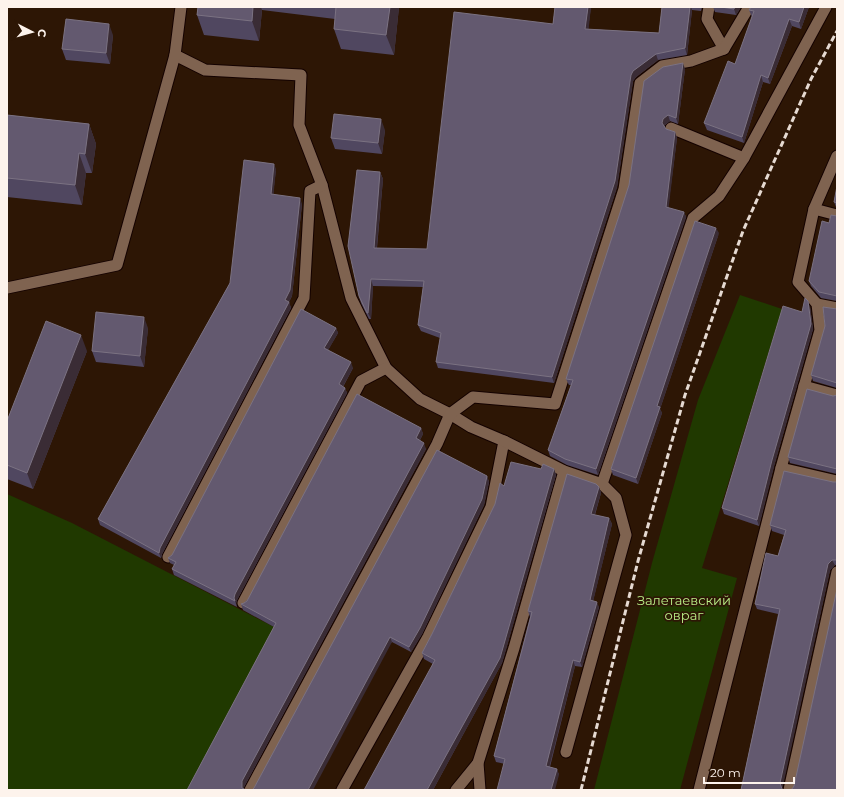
<svg xmlns="http://www.w3.org/2000/svg" width="844" height="797" font-family="Montserrat,sans-serif">
  <rect width="100%" height="100%" fill="#2d1605"/>
  <!-- green -->
  <g fill="#203900">
    <path d="M740,295L782,309L702,568L737,578L680,790H594L652,563L698,400Z"/>
    <path d="M7,494L72,523L278,629L192,790H7Z"/>
  </g>
  <g fill="none" stroke-linecap="round" stroke-linejoin="round">
    <!-- service casing -->
    <g stroke="#140200" stroke-width="13">
      <g id="service">
        <path d="M709,7L707,19L724,49"/>
        <path d="M175,55L205,70L301,75L299,125L322,185L351,298L386,368L420,399L450,414L471,427L504,441L491,507L428,637L342,790"/>
        <path d="M671,128L744,158"/>
        <path d="M814,209L837,215"/>
        <path d="M7,288L117,265L175,55L181,7"/>
        <path d="M817,304L837,308"/>
        <path d="M804,386L837,395"/>
        <path d="M504,441L564,471L602,484L693,218L719,196L744,158L826,7"/>
        <path d="M781,468L837,481"/>
        <path d="M168,557L304,298L310,191L322,185"/>
        <path d="M243,603L361,381L386,368"/>
        <path d="M566,752L626,535L616,498L602,484"/>
        <path d="M250,790L437,444L450,414L473,397L555,404L624,189L640,83L662,66L691,61L724,49L749,7"/>
        <path d="M456,790L478,763"/>
        <path d="M480,790L478,763L514,648L564,471"/>
        <path d="M699,790L781,468L820,330L817,304L798,282L814,209L837,156"/>
        <path d="M789,790L837,572"/>
      </g>
    </g>
    <!-- service -->
    <use href="#service" stroke="#7f6350" stroke-width="11"/>
    <!-- rail -->
    <path stroke="#e6dad2" stroke-width="3" stroke-dasharray="6 3" stroke-linecap="butt" d="M581,790L638,561L685,395L743,231L811,79L837,31"/>
  </g>
  <!-- wall -->
  <g fill="#504760">
    <path d="M198,7H399L394,55L341,49L334,29L335,19L262,10L259,41L204,35L197,15Z"/>
    <path d="M555,7H591L588,29L659,33L662,7H702L701,11L692,10L687,55L658,60L636,77L633,81L617,187L554,383L438,368L436,362L440,338L421,331L418,325L423,287L373,286L371,319H369L361,303L359,296L380,172L383,179L377,248L427,249L553,24Z"/>
    <path d="M713,7H741L736,15L715,12Z"/>
    <path d="M751,7H809L801,29L792,26L770,84L763,82L744,143L707,130L704,123L735,64L752,17L749,10Z"/>
    <path d="M113,35L110,64L66,60L62,49Z"/>
    <path d="M685,69L678,124L670,121L665,125L664,126L666,129L675,132L677,138L668,208L684,212L686,217L598,475L567,465L550,456L548,450L571,385H569L566,379Z"/>
    <path d="M7,115L89,124L96,144L92,173H86L82,205L7,197Z"/>
    <path d="M385,130L382,154L335,149L331,138Z"/>
    <path d="M276,169L273,195L302,204L292,296L289,302L291,308L162,554L161,558L100,525L98,519L230,283Z"/>
    <path d="M837,186V208L836,207L834,202Z"/>
    <path d="M837,216V301L821,298L811,286L809,281L829,223Z"/>
    <path d="M719,233L660,409L662,413L638,484L613,475L611,469Z"/>
    <path d="M810,307L813,329L774,466L759,526L724,514L722,508L802,312Z"/>
    <path d="M837,309V388L813,381L811,375Z"/>
    <path d="M148,328L144,367L96,362L92,351Z"/>
    <path d="M336,328L338,333L328,350L353,368L343,387L345,388L347,393L237,600L236,603L237,607L174,575L172,569L174,565L170,563L168,558L172,555Z"/>
    <path d="M87,351L33,489L7,479V421Z"/>
    <path d="M837,395V474L790,463L788,457L833,396Z"/>
    <path d="M421,428L423,434L420,440L426,449L244,787V789L187,790L274,627L243,610L241,604L244,603Z"/>
    <path d="M541,469H554L556,475L502,663L433,790H364L433,664L424,659L422,653L432,634L504,486Z"/>
    <path d="M487,476L489,482L484,505L422,634L411,652L392,642L254,788Z"/>
    <path d="M833,482H837V565H835L830,570L782,788L741,790L778,614L757,609L755,604L778,556L784,535L772,531L770,525Z"/>
    <path d="M599,487L601,493L595,515L609,518L612,524L593,601L599,607L582,667L575,666L550,767L557,769L559,775L496,762L494,756L530,617L528,611Z"/>
  </g>
  <!-- shaded-wall -->
  <g fill="#3a2c35">
    <path d="M253,7H261L262,10L259,41L252,21Z"/>
    <path d="M390,7H399L394,55L386,35Z"/>
    <path d="M588,7H591L588,35L585,29Z"/>
    <path d="M690,7H691L692,10L687,55L685,48Z"/>
    <path d="M735,7H741L736,15L734,9Z"/>
    <path d="M804,7H809L801,29L799,22Z"/>
    <path d="M789,19L792,26L770,84L768,78Z"/>
    <path d="M109,24L113,35L110,64L106,53Z"/>
    <path d="M656,54L658,60L636,77L633,81L617,187L554,383L552,377L631,75L633,71Z"/>
    <path d="M683,63L685,69L678,124L676,118Z"/>
    <path d="M761,75L763,82L744,143L742,137Z"/>
    <path d="M668,115L670,121L665,125L664,129L662,123L663,119Z"/>
    <path d="M381,119L385,130L382,154L378,143Z"/>
    <path d="M89,124L96,144L92,173L85,154Z"/>
    <path d="M675,132L677,138L668,213L666,207Z"/>
    <path d="M79,153L86,173L82,205L75,185Z"/>
    <path d="M274,164L276,169L273,200L271,194Z"/>
    <path d="M380,172L383,179L376,255L374,248Z"/>
    <path d="M300,198L302,204L292,296L287,306L285,300Z"/>
    <path d="M684,212L686,217L598,475L596,469Z"/>
    <path d="M716,228L719,233L660,409L662,413L638,484L636,478L657,406Z"/>
    <path d="M371,279L373,286L371,319L368,313Z"/>
    <path d="M808,301L810,307L813,329L774,466L759,526L757,520Z"/>
    <path d="M289,302L291,308L162,554L161,558L159,553L160,548Z"/>
    <path d="M144,317L148,328L144,367L140,356Z"/>
    <path d="M336,328L338,333L326,354L324,348Z"/>
    <path d="M81,335L87,351L33,489L27,473Z"/>
    <path d="M351,362L353,368L341,390L339,384Z"/>
    <path d="M345,388L347,393L237,600L236,604L234,598L235,594Z"/>
    <path d="M421,428L423,434L418,444L416,438Z"/>
    <path d="M424,443L426,449L244,787V790L242,788V781Z"/>
    <path d="M554,469L556,475L502,663L433,790H427Z"/>
    <path d="M487,476L489,482L484,505L422,634L411,652L409,647Z"/>
    <path d="M599,487L601,493L593,520L591,514Z"/>
    <path d="M609,518L612,524L592,606L590,600Z"/>
    <path d="M832,560L835,565L830,570L782,790L780,783L828,564Z"/>
    <path d="M597,602L599,607L582,667L580,662Z"/>
    <path d="M390,637L392,642L313,790H308Z"/>
    <path d="M573,660L575,666L548,772L546,766Z"/>
    <path d="M557,769L559,775L555,790H551Z"/>
  </g>
  <!-- building -->
  <g fill="#63596f" stroke="#7b7282">
    <path d="M198,7H253L252,21L197,15Z"/>
    <path d="M336,7H390L386,35L334,29Z"/>
    <path d="M555,7H588L585,29L659,33L662,7H690L685,48L656,54L633,71L631,75L615,181L552,377L436,362L441,333L418,325L424,281L371,279L368,313H367L359,296L348,246L357,170L380,172L374,248L427,249L454,12L553,24Z"/>
    <path d="M721,7H735L734,9Z"/>
    <path d="M751,7H804L799,22L789,19L768,78L761,75L742,137L704,123L728,61L735,64L754,11L749,10Z"/>
    <path d="M66,19L109,24L106,53L62,49Z"/>
    <path d="M683,63L676,118L668,115L663,119L662,123L666,129L675,132L666,207L684,212L596,469L565,459L548,450L573,380L566,379L629,185L644,81L663,67Z"/>
    <path d="M334,114L381,119L378,143L331,138Z"/>
    <path d="M7,115L89,124L85,154L79,153L75,185L7,178Z"/>
    <path d="M244,160L274,164L271,194L300,198L290,290L285,300L289,302L160,548L159,553L98,519L230,283Z"/>
    <path d="M837,186V203L834,202Z"/>
    <path d="M831,215L837,216V296L819,292L809,281L822,221L829,223Z"/>
    <path d="M695,221L716,228L657,406L660,407L636,478L611,469Z"/>
    <path d="M805,298L808,301L811,324L772,460L757,520L722,508L783,306L802,312Z"/>
    <path d="M823,307L837,309V383L811,375L825,326Z"/>
    <path d="M301,309L336,328L324,348L351,362L339,384L345,388L235,594L234,598L235,601L172,569L176,562L168,558L172,555Z"/>
    <path d="M96,312L144,317L140,356L92,351Z"/>
    <path d="M46,321L81,335L27,473L7,465V421Z"/>
    <path d="M807,389L833,396L837,395V469L788,457Z"/>
    <path d="M357,394L421,428L416,438L424,443L242,781V788L246,790H187L276,623L241,604L244,603L247,601Z"/>
    <path d="M437,450L487,476L482,499L420,628L409,647L390,637L308,790H252L254,788Z"/>
    <path d="M511,462L541,469L543,464L554,469L500,658L427,790H364L435,660L422,653L432,634L495,504L500,483L504,486Z"/>
    <path d="M784,471L833,482H837V560H832L828,564L780,783L782,789L784,790H741L780,609L755,604L766,553L778,556L786,530L770,525Z"/>
    <path d="M567,474L596,484L599,487L591,514L609,518L590,600L597,602L580,662L573,660L546,766L557,769L551,790H497L505,759L494,756L532,612L528,611Z"/>
    <path d="M837,589V790H790L792,789L794,786Z"/>
  </g>
  <g text-anchor="middle" dominant-baseline="central" stroke-width="3.5" stroke-linejoin="round" paint-order="stroke">
    <!-- park labels -->
    <g font-size="13" fill="#b9ef87" stroke="#2d1605">
      <text x="684" y="600">Залетаевский<tspan x="684" dy="15">овраг</tspan></text>
    </g>
  </g>
  <!-- border -->
  <rect width="844" height="797" fill="none" stroke="#fdf3ec" stroke-width="16"/>
  <!-- north arrow -->
  <g transform="translate(32 32) rotate(96)" stroke="#2d1605" stroke-width="3" paint-order="stroke">
  <path d="M0-3L7 15L0 10L-7 15Z" fill="#fdf3ec"/>
  <text y="-6" font-size="11" font-weight="bold" text-anchor="middle" fill="#fdf3ec">С</text>
  </g>
  <!-- scale -->
  <path d="M704 777v6h90v-6" fill="none" stroke="#fdf3ec" stroke-width="2"/>
  <text x="710" y="777" font-size="12" fill="#fdf3ec" stroke="#2d1605" stroke-width="3" paint-order="stroke">20 m</text>
</svg>
